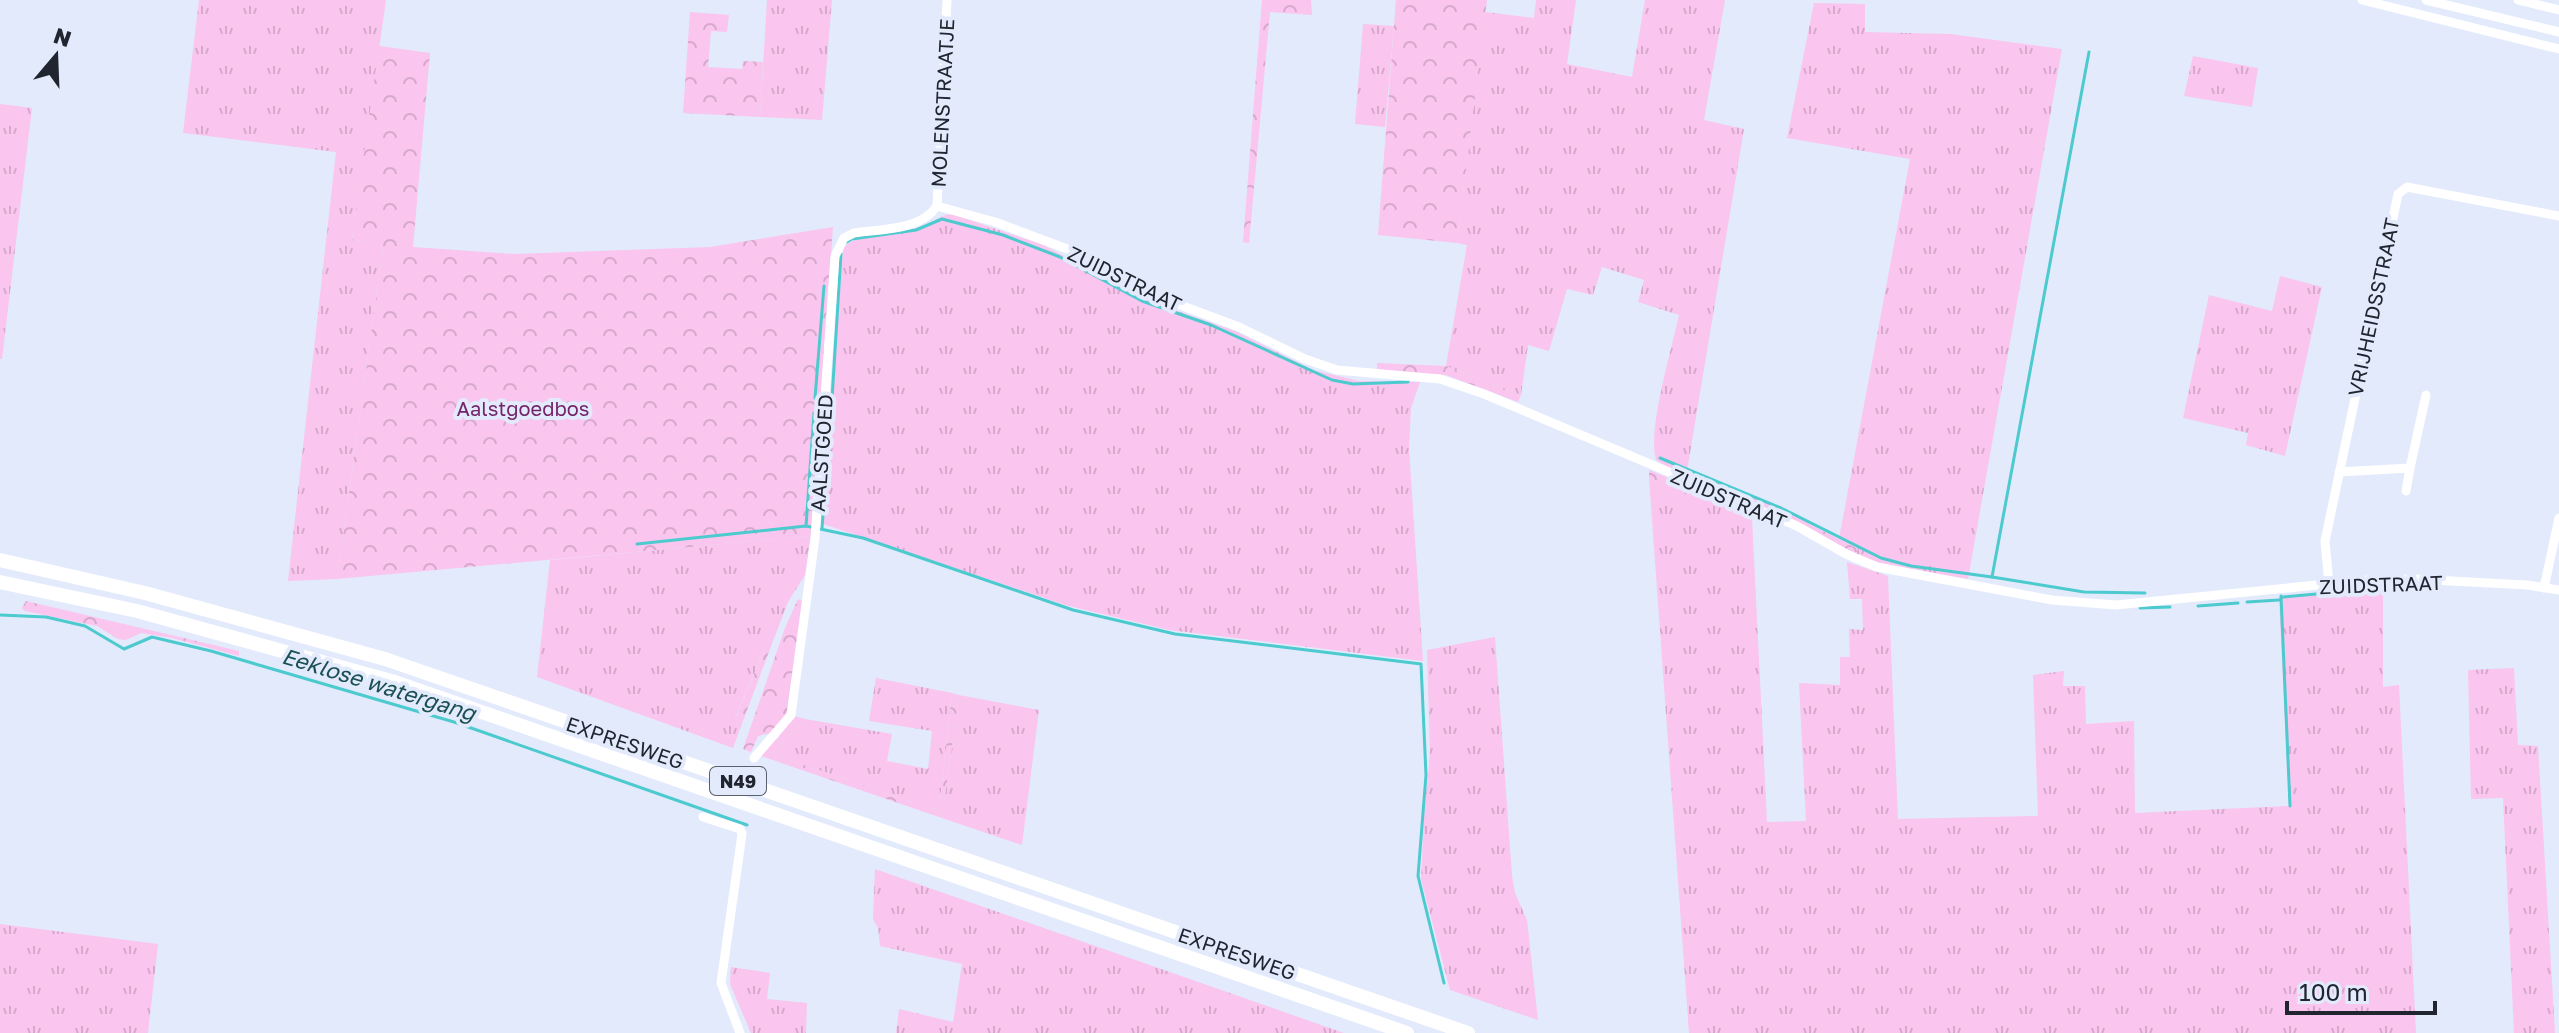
<svg xmlns="http://www.w3.org/2000/svg" width="2559" height="1033" font-family="'Golos Text',sans-serif">
  <defs>
    <pattern id="grass-tufts" width="24" height="20" patternUnits="userSpaceOnUse" patternTransform="scale(2)"><rect width="24" height="20" fill="#fac5ee"/><path d="M3 7l-1-3M5 7V3M7 7l1-3M15 17l-1-3M17 17v-4M19 17l1-3" fill="none" stroke="#d6a9cc"/></pattern>
    <pattern id="forest-crowns" width="20" height="18" patternUnits="userSpaceOnUse" patternTransform="scale(2)"><rect width="20" height="18" fill="#fac5ee"/><path d="M2 6a3 3 0 1 1 6 0M12 15a3 3 0 1 1 6 0" fill="none" stroke="#d6a9cc"/></pattern>
  </defs>
  <rect width="100%" height="100%" fill="#e2eafc"/>
  <!-- grass -->
  <g fill="url(#grass-tufts)">
    <path d="M199,0H386L352,240L383,247L337,579L288,581L336,152L183,133Z"/>
    <path d="M767,0H832L822,120L760,117Z"/>
    <path d="M1536,0H1576L1567,64L1632,77L1645,0H1725L1704,120L1744,129L1687,471L1668,467L1656,460C1647,431 1672,348 1679,315L1638,302L1644,280L1602,267L1593,295L1567,289L1549,351L1528,345L1521,395L1446,366L1467,245L1457,243L1485,12L1534,18Z"/>
    <path d="M1814,3L1865,4V32L1950,34L2062,49L1968,579L1880,563L1856,554L1858,549L1839,539L1910,159L1787,138Z"/>
    <path d="M1363,24L1394,26L1385,127L1355,124Z"/>
    <path d="M2193,56L2258,68L2252,107L2184,96Z"/>
    <path d="M0,104L32,108L2,359H0Z"/>
    <path d="M952,214L1043,245L1152,302L1235,331L1313,370L1359,381L1420,382L1411,408L1409,448L1423,661L1169,630L1065,605L823,524L843,249C854,231 902,235 923,226C934,222 939,215 952,214Z"/>
    <path d="M2280,276L2322,287L2285,456L2246,445L2248,433L2183,418L2209,295L2272,311Z"/>
    <path d="M1649,478L1752,518L1767,822L1806,821L1799,683L1840,685V657H1850L1849,629L1863,630L1862,599H1850L1847,562L1888,576L1898,819L2038,816L2033,675L2064,671L2063,686H2085L2086,724L2134,721L2135,813L2289,806L2279,597L2383,588V687L2399,685L2416,1033H1689Z"/>
    <path d="M811,536L805,575L788,602L773,641L769,639L735,718L743,721L733,748L537,677L550,560Z"/>
    <path d="M1495,637L1512,876L1515,893L1527,920L1538,1020L1450,990L1421,879L1424,818L1430,753L1427,650Z"/>
    <path d="M2514,668L2518,745L2538,746L2555,1033H2514L2503,798L2471,799L2468,670Z"/>
    <path d="M876,678L952,693L939,811L772,754L805,719L892,734L887,761L928,769L932,731L869,721Z"/>
    <path d="M959,695L1039,710L1022,845L942,818Z"/>
    <path d="M875,869L1344,1033H896L899,1009L953,1022L962,964L880,946L878,928L873,919Z"/>
    <path d="M0,924L158,944L148,1033H0Z"/>
    <path d="M731,967L770,973L767,999L807,1003L806,1033H751L730,984Z"/>
  </g>
  <!-- forest -->
  <g fill="url(#forest-crowns)">
    <path d="M1262,0H1311L1312,15L1270,12L1249,243L1243,242Z"/>
    <path d="M1396,0H1487L1457,243L1378,235Z"/>
    <path d="M690,12L729,15L727,32L711,31L708,67L742,69L743,61L763,62L760,117L683,113Z"/>
    <path d="M379,46L430,53L413,247L514,254L710,247L833,227L811,536L337,579L383,247L352,240Z"/>
    <path d="M1377,363L1446,366L1521,395L1518,402L1446,375L1377,371Z"/>
    <path d="M1668,467C1736,482 1797,518 1858,549L1856,554L1784,515Z"/>
    <path d="M1649,470L1752,512V518L1649,478Z"/>
    <path d="M798,599L804,602L787,713L771,733L758,736L751,752L743,749L785,628Z"/>
    <path d="M26,601L239,651V656L172,638L141,633L126,640L118,639L97,626L25,611L22,608Z"/>
    <path d="M769,639L773,641L743,721L735,719Z"/>
    <path d="M952,693L959,695L942,818L758,755L777,739L794,716L805,719L772,754L939,811Z"/>
  </g>
  <g fill="none" stroke-linecap="round" stroke-linejoin="round">
    <!-- stream -->
    <g stroke="#4ccace" stroke-width="3">
      <path d="M2089,52L1992,577L2084,592L2145,593"/>
      <path d="M845,243L852,239L916,230L942,219L1003,235L1060,257L1142,301L1211,325L1332,380L1353,384L1408,382"/>
      <path d="M815,398L824,286"/>
      <path d="M832,399L841,254"/>
      <path d="M1660,458L1781,508L1881,558L1911,566L1992,577"/>
      <path d="M806,526L814,413"/>
      <path d="M822,528L831,410"/>
      <path d="M637,544L806,526L863,538L1073,610L1175,634L1421,664L1426,775L1418,876L1444,983"/>
      <path d="M2343,591L2375,588"/>
      <path d="M2281,596L2290,806"/>
      <path d="M2283,597L2327,593"/>
      <path d="M2247,602L2279,600"/>
      <path d="M2198,606L2238,603"/>
      <path d="M2140,608L2170,607"/>
      <path d="M0,615L46,617L85,626L124,649L152,637L211,651L454,722L747,825"/>
    </g>
    <!-- minor -->
    <g stroke="#fff" stroke-width="9">
      <path d="M2362,0L2559,49"/>
      <path d="M2426,0L2559,32"/>
      <path d="M2518,0L2559,10"/>
      <path d="M937,206L995,222L1070,250L1148,293L1239,327L1305,359L1337,370L1440,379L1484,394L1797,526L1846,554L1877,567L2052,600L2116,605L2368,580L2413,579L2527,585L2559,590"/>
      <path d="M937,206L947,0"/>
      <path d="M2410,468L2426,395"/>
      <path d="M2339,472L2410,468L2406,491"/>
      <path d="M2329,584L2325,541L2398,194L2407,187L2559,216"/>
      <path d="M2544,588L2559,518"/>
      <path d="M754,758L791,715L815,538L835,256L844,238L854,233C881,229 920,231 937,206"/>
      <path d="M703,817L740,829L742,834L721,983L740,1033"/>
    </g>
    <!-- highway -->
    <g stroke="#fff" stroke-width="14">
      <path d="M0,560L145,593L385,659L1468,1033"/>
      <path d="M0,582L137,611L395,682L1407,1033"/>
    </g>
  </g>
  <g text-anchor="middle" dominant-baseline="central" stroke-width="8" stroke-linejoin="round" paint-order="stroke">
    <!-- shield labels -->
    <rect fill="#e2eafc" stroke="#5a606c" stroke-width="2" x="710" y="767" width="56" height="28" rx="6"/>
    <g font-size="18" font-weight="bold" fill="#20252f">
      <text x="738" y="781">N49</text>
    </g>
    <!-- street labels -->
    <g font-size="20" fill="#20252f" stroke="#e2eafc">
      <text transform="translate(942 103) rotate(-87)">MOLENSTRAATJE</text>
      <text transform="translate(1125 278) rotate(26)">ZUIDSTRAAT</text>
      <text transform="translate(2373 307) rotate(-78)">VRIJHEIDSSTRAAT</text>
      <text transform="translate(821 453) rotate(-86)">AALSTGOED</text>
      <text transform="translate(1729 498) rotate(23)">ZUIDSTRAAT</text>
      <text transform="translate(2381 584) rotate(-2)">ZUIDSTRAAT</text>
      <text transform="translate(625 742) rotate(19)">EXPRESWEG</text>
      <text transform="translate(1237 953) rotate(19)">EXPRESWEG</text>
    </g>
    <!-- park labels -->
    <g font-size="20" fill="#752469" stroke="#e2eafc">
      <text x="523" y="408">Aalstgoedbos</text>
    </g>
    <!-- water labels -->
    <g font-size="22" font-style="italic" fill="#1a5052" stroke="#e2eafc">
      <text transform="translate(379 684) rotate(17)">Eeklose watergang</text>
    </g>
  </g>
  <!-- north arrow -->
  <g transform="translate(56 56) rotate(19)" stroke="#e2eafc" stroke-width="6" paint-order="stroke">
  <path d="M0-6L14 30L0 20L-14 30Z" fill="#20252f"/>
  <text y="-12" font-size="22" font-weight="bold" text-anchor="middle" fill="#20252f">N</text>
  </g>
  <!-- scale -->
  <path d="M2287 1001v12h148v-12" fill="none" stroke="#20252f" stroke-width="4"/>
  <text x="2299" y="1001" font-size="24" fill="#20252f" stroke="#e2eafc" stroke-width="6" paint-order="stroke">100 m</text>
</svg>
